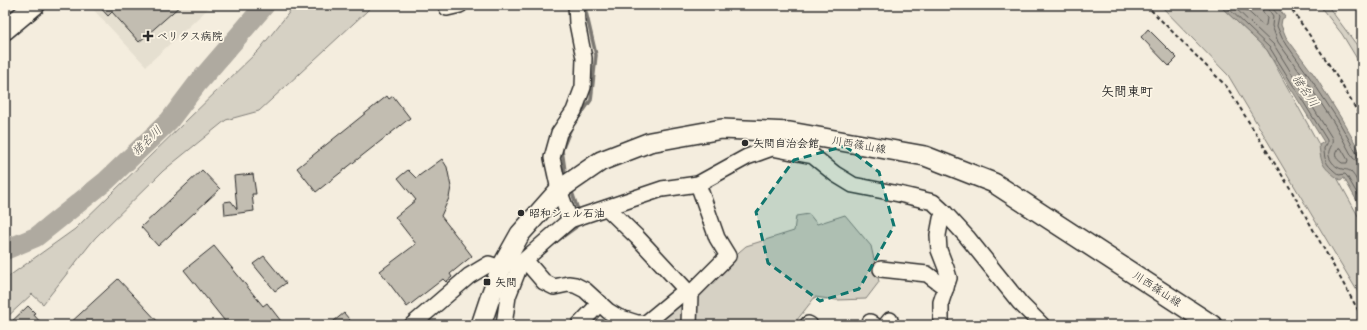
<svg xmlns="http://www.w3.org/2000/svg" width="1367" height="330" font-family="'Balsamiq Sans','Klee One',sans-serif">
  <rect width="100%" height="100%" fill="#f4edde"/>
  <filter id="ink" filterUnits="userSpaceOnUse"><feTurbulence type="fractalNoise" baseFrequency=".025" numOctaves="2"/><feDisplacementMap in="SourceGraphic" scale="8" xChannelSelector="R" yChannelSelector="G"/><feConvolveMatrix kernelMatrix="1 2 1 2 8 2 1 2 1" color-interpolation-filters="sRGB"/></filter>
  <g filter="url(#ink)">
    <!-- built -->
    <path fill="#e5dfd0" d="M89,5H212L146,66Z"/>
    <!-- green -->
    <g fill="#d6d1c4" stroke="#807e78">
      <path d="M295,5H372L367,11L259,111L226,120L163,171L95,238L43,304L32,294L5,319V279L75,229L259,50Z"/>
      <path d="M1160,5H1219L1267,50L1362,223V299L1228,75Z"/>
      <path d="M1319,5H1327L1359,48L1362,53V67L1342,34Z"/>
      <path d="M809,214L817,224L845,215L871,246L879,282L866,299L837,300L815,297L793,325H654L746,246L794,231L796,216Z"/>
    </g>
    <!-- water -->
    <path fill="#afaaa0" stroke="#7a7771" d="M1219,5H1276L1285,17L1282,19L1281,25L1286,37L1315,76L1341,118L1362,155V210L1344,178L1340,180C1324,168 1321,166 1319,145L1324,142L1267,50Z"/>
    <g fill="none" stroke-linecap="round" stroke-linejoin="round">
      <!-- shore -->
      <g stroke="#605e5a" stroke-width="1">
        <path d="M1225,5L1270,48L1327,140V144L1324,148C1324,163 1328,166 1339,175L1345,174L1347,176L1362,202"/>
        <path d="M1232,5L1274,45L1332,138C1334,146 1327,149 1329,156C1330,161 1336,168 1342,169C1345,170 1348,169 1351,172C1356,177 1359,185 1362,191"/>
        <path d="M1241,5L1264,26L1266,25L1267,18L1263,12L1262,5"/>
        <path d="M1268,5L1269,10L1273,16L1272,26L1278,42L1307,82L1334,123L1353,158L1357,161H1362"/>
        <path d="M1273,5V9L1279,16L1277,26L1282,38L1311,79L1338,120L1357,154L1362,156"/>
        <path d="M1339,148H1341L1348,160L1347,163H1342C1335,158 1333,154 1339,148Z"/>
      </g>
      <!-- stream -->
      <g stroke="#7a7771" stroke-width="3.5">
        <path d="M577,120L591,100L596,55L585,8L587,5"/>
        <path d="M567,178L565,171L562,150L571,128"/>
        <path d="M571,189L578,210L577,214"/>
        <path d="M554,243L576,227L577,222"/>
      </g>
      <!-- river -->
      <path stroke="#afaaa0" stroke-width="20" d="M5,250L36,237L106,181L169,121L197,84L265,5"/>
    </g>
    <!-- building -->
    <g fill="#c2bdb1" stroke="#2b2b2b">
      <path d="M98,5H181L139,42L112,12L108,16Z"/>
      <path d="M1148,29L1177,58L1169,66L1141,37Z"/>
      <path d="M387,96L389,99L393,96L410,118L316,192L297,168Z"/>
      <path d="M442,159L447,167L451,187L449,198L441,216L472,256L450,274L452,277L446,282L443,279L407,307L380,271L416,244L395,217L416,200L398,178L408,170L416,178Z"/>
      <path d="M202,170L220,189L158,246L141,227Z"/>
      <path d="M253,174L256,194H252L254,211L225,215L224,202L231,201L237,209L234,176Z"/>
      <path d="M214,246L263,306L267,303L284,325H228L184,270Z"/>
      <path d="M264,256L286,283L275,291L253,264Z"/>
      <path d="M118,279L161,325H68Z"/>
      <path d="M28,306L35,313L33,314L43,325H8Z"/>
      <path d="M344,313L354,325H329Z"/>
    </g>
    <g fill="none" stroke-linecap="round" stroke-linejoin="round">
      <!-- minor casing -->
      <g stroke="#2b2b2b" stroke-width="18">
        <g id="minor">
          <path d="M446,5L447,8L460,5"/>
          <path d="M607,208L637,237L690,294"/>
          <path d="M570,220L559,190L552,158L559,133L574,111L583,87L584,58L577,23L576,5"/>
          <path d="M525,260L544,282L554,287L568,284L575,285L585,290L608,311L618,317L637,323H646L686,290"/>
          <path d="M881,269L927,274L946,288"/>
          <path d="M870,322L874,325"/>
          <path d="M412,325L469,276L489,264L501,268"/>
          <path d="M504,325L508,296L521,263L570,220L662,189L698,184L747,157L772,148L813,156L835,174L853,185L899,194L933,202L945,213L967,237L1020,303L1042,325"/>
          <path d="M579,325L600,303"/>
          <path d="M689,325L690,294L728,256L717,238L698,184"/>
          <path d="M810,325L808,324L810,325"/>
          <path d="M886,325L890,320"/>
          <path d="M941,325V302L949,278L946,268L939,250L938,235L941,219L945,213"/>
        </g>
      </g>
      <!-- major casing -->
      <g stroke="#2b2b2b" stroke-width="22">
        <g id="major">
          <path d="M5,30L35,5"/>
          <path d="M481,325L491,295L501,268L520,234L559,190L601,161L650,142L722,129L790,132L925,156L994,183L1212,325"/>
        </g>
      </g>
      <!-- path -->
      <g stroke="#2b2b2b" stroke-width="2" stroke-dasharray="4 3" stroke-linecap="butt">
        <path d="M1146,5L1227,87L1290,188L1362,317"/>
        <path d="M1288,5C1295,13 1299,21 1306,30C1326,59 1345,89 1362,120"/>
      </g>
      <!-- minor -->
      <use href="#minor" stroke="#fcf5e5" stroke-width="15"/>
      <!-- major -->
      <use href="#major" stroke="#fcf5e5" stroke-width="19"/>
    </g>
  </g>
  <!-- marked area -->
  <path fill="#0f766e" fill-opacity="0.2" stroke="#0f766e" stroke-width="3" stroke-dasharray="8 5" stroke-linejoin="round" d="M845,146L879,172L894,226L859,289L820,301L768,263L756,212L794,160Z"/>
  <!-- markers -->
  <g fill="#2b2b2b" stroke="#fcf5e5" stroke-width="1.5">
    <path d="M146 30h4v4h4v4h-4v4h-4v-4h-4v-4h4z"/>
    <circle cx="745" cy="143" r="4"/>
    <circle cx="521" cy="213" r="4"/>
    <rect x="483" y="278" width="8" height="8" rx="2"/>
  </g>
  <g text-anchor="middle" dominant-baseline="central" stroke-width="3.5" stroke-linejoin="round" paint-order="stroke">
    <!-- poi labels -->
    <g font-size="11" font-weight="bold" fill="#2b2b2b" stroke="#fcf5e5" text-anchor="start">
      <text x="157" y="36">ベリタス病院</text>
      <text x="753" y="143">矢問自治会館</text>
      <text x="529" y="213">昭和シェル石油</text>
      <text x="495" y="282">矢問</text>
    </g>
    <!-- street labels -->
    <g font-size="11" fill="#2b2b2b" stroke="#fcf5e5">
      <text transform="translate(859 145) rotate(10)">川西篠山線</text>
      <text transform="translate(1157 289) rotate(33)">川西篠山線</text>
    </g>
    <!-- water labels -->
    <g font-size="12" font-style="italic" fill="#595754" stroke="#fcf5e5">
      <text transform="translate(1305 91) rotate(56)">猪名川</text>
      <text transform="translate(147 141) rotate(-44)">猪名川</text>
    </g>
    <!-- quarter labels -->
    <g font-size="13" font-weight="bold" fill="#2b2b2b" stroke="#fcf5e5">
      <text x="1127" y="92">矢問東町</text>
    </g>
  </g>
  <!-- margin -->
  <rect width="1367" height="330" fill="none" stroke="#fcf5e5" stroke-width="20"/>
  <rect x="10" y="10" width="1347" height="310" fill="none" stroke="#2b2b2b" stroke-width="1.5" filter="url(#ink)"/>
</svg>
